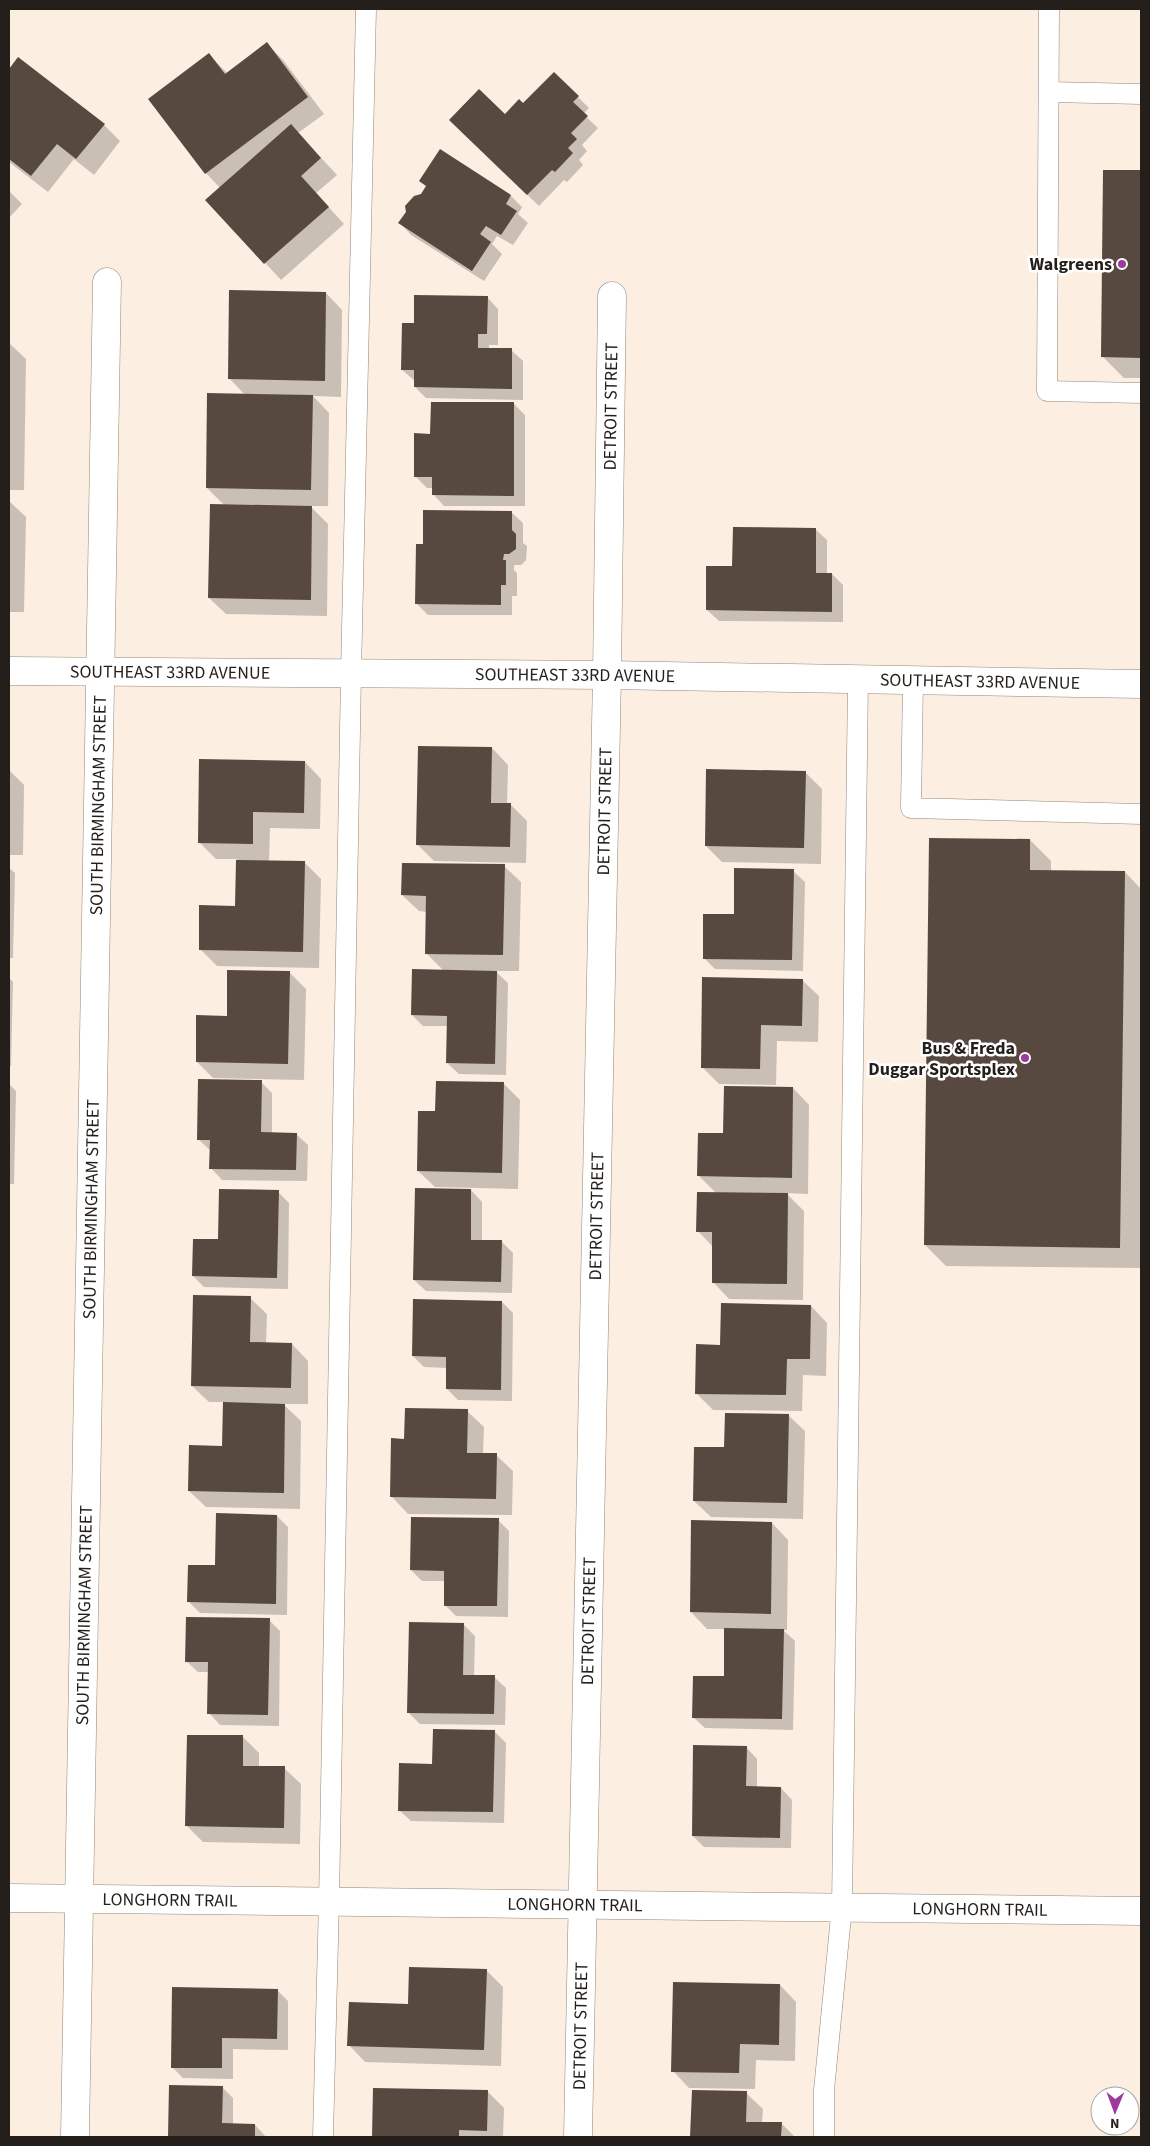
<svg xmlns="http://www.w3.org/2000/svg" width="1150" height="2146" font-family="'Source Sans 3',sans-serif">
  <rect width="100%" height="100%" fill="#fcefe1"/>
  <!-- shadow -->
  <g fill="#0003">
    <path d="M267,44L283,60L324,114L298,133L337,175L316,193L344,224L281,280L207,200L220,188L206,173L209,55L227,73Z"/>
    <path d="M19,59L104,125L120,141L94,175L74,159L48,192L9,162V72Z"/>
    <path d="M578,97L589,108L583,114L598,128L582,145L587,151L579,160L583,165L567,182L564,180L539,206L462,132L505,116L523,105Z"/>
    <path d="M440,151L511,196L522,207L518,214L528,223L513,245L497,236L492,244L502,254L484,281L411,235L400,223L427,187Z"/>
    <path d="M1104,171L1141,172V378H1124L1103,357Z"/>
    <path d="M9,191L22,204L9,218Z"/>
    <path d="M326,293L342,310L341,397L313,396L329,413L328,506H310L328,524L327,616L226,614L209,598L225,506L207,488L245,395L229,378Z"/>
    <path d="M487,297L498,309V345H489V350H511L523,361V400L426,398L415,387V381L402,370L415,324Z"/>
    <path d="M9,343L26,359L24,490H9Z"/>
    <path d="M514,404L525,415V506H444L433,494V488H427L415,476L431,435Z"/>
    <path d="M9,501L26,517L24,612H9Z"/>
    <path d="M511,512L523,523V543L527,546L526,560L521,565H514V570L517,573V596H512V615H428L416,603L424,545Z"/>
    <path d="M815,529L827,540V574H832L843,585V622L719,621L707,610L733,567Z"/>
    <path d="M492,748L508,765L507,804L511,805L527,821L526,863L434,861L418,845Z"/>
    <path d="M305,762L321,779L320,829L270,828L269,861L304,862L321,879L319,968L217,966L200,949L236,907L237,859H216L199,842Z"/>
    <path d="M9,770L24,785L23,855H9Z"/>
    <path d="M805,772L822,789L821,864L722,862L706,846Z"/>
    <path d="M1030,840L1051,861V871L1125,872L1141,889V1268L946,1266L925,1245Z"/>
    <path d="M504,866L521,882L519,971H495L508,983L506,1075L459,1074L447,1063L448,1026H423L412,1015L444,971L426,953L427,912L419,911L402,895Z"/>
    <path d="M9,868L15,873L13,958H9Z"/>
    <path d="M793,871L805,882L803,971L715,969L704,958L735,916Z"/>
    <path d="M289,972L306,989L304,1080L213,1078L197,1062L228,1017Z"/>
    <path d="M9,978L13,982L11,1066H9Z"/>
    <path d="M802,980L819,996L818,1042L777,1041L776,1085L719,1084L702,1067Z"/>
    <path d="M261,1082L272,1093V1134H296L308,1145L307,1181L222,1180L211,1168V1151L198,1139Z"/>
    <path d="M503,1083L520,1100L518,1189L435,1187L418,1171L436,1112Z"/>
    <path d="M9,1084L16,1091L14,1184H9Z"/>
    <path d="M793,1088L809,1105L808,1194L786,1193L804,1211L803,1300L729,1299L713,1282V1247L698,1231L716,1193L699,1176L724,1134Z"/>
    <path d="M471,1190L482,1202V1241L502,1242L513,1253L512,1293L426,1291L414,1280Z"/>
    <path d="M278,1192L289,1203L288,1289L204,1287L193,1276L220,1241Z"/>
    <path d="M250,1298L267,1314L266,1344H292L308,1361V1404H283L301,1421L300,1509L206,1507L189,1491L223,1447L224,1402H209L192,1386Z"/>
    <path d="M502,1302L513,1313L512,1401L458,1400L447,1389V1368L424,1367L413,1356Z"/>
    <path d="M811,1306L827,1323L826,1376L803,1375L802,1411L713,1410L696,1393L721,1346Z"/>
    <path d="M467,1411L484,1427L483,1454L496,1455L513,1471L512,1515L408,1514L392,1497L406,1440Z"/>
    <path d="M788,1415L805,1431L803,1519L711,1517L694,1501L726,1449Z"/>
    <path d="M277,1516L288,1527L287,1615L200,1613L189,1602L217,1567Z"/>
    <path d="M498,1520L509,1531L508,1617L456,1616L445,1605V1581H422L411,1570Z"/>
    <path d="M772,1523L788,1540L787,1630H783L795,1641L793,1730L705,1728L693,1717L725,1677L726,1629H707L691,1612Z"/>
    <path d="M269,1620L280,1631L279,1726L220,1725L209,1713V1672H198L186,1661Z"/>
    <path d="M463,1624L475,1636L474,1676L494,1677L506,1688L505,1725L420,1724L408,1712Z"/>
    <path d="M494,1731L506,1743L504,1823L411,1821L399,1810L433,1765Z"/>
    <path d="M243,1737L259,1753V1767L284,1768L301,1784L300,1844L203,1842L186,1825Z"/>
    <path d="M746,1747L757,1759V1788H781L792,1800L791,1848L704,1847L693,1836Z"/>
    <path d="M486,1970L503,1987L501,2066L365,2062L349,2045L409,2005Z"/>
    <path d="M780,1985L796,2002L795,2061L756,2060L755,2089L689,2088L673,2071Z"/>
    <path d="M277,1990L288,2001V2050L233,2049V2079L183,2078L172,2067Z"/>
    <path d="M170,2086L222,2087L233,2098V2124L255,2125L266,2137H169Z"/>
    <path d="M374,2089L487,2091L504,2108L503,2137H374Z"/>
    <path d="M693,2091L746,2093L763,2109L762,2123H781L795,2137H691Z"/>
  </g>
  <!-- building -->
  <g fill="#574840">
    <path d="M267,42L308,97L205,174L148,99L209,53L225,74Z"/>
    <path d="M18,57L105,124L76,159L57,144L31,176L9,159V69Z"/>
    <path d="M554,72L579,96L573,102L588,116L571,133L577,139L568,148L573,153L555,172L552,170L527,195L449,120L479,89L505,114L519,99L523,103Z"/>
    <path d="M291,124L321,158L301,176L329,207L264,264L205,200Z"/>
    <path d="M440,149L511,195L506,204L517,211L501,235L486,226L480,234L491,242L472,271L398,223L406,212L405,206L414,196L421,194L426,186L419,181Z"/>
    <path d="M1103,170H1141V358L1101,357Z"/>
    <path d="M229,290L326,292L325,381L228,379Z"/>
    <path d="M414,295L488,296L487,334H478V348H512V389L414,387V370H401L402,323H414Z"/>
    <path d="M207,393L313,395L311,490L206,488Z"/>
    <path d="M431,402H514V496L432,495V477H414V433L430,434Z"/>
    <path d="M210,504L312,506L311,600L208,598Z"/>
    <path d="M423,510L512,511V530L516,534V549L509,554H504L503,560H506V585H501V605L415,604L416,544H423Z"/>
    <path d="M733,527L816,528V573H832V612L706,610V566H732Z"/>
    <path d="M418,746L492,747L491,803H511L510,847L416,845Z"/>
    <path d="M199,759L305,761L304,813L253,812V844L198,843Z"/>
    <path d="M706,769L806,771L804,848L705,846Z"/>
    <path d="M929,838L1030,839V870L1125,871L1120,1248L924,1245Z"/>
    <path d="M236,860L305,861L303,952L199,950V905L235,906Z"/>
    <path d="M402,863L505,864L503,955L425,954L426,896L401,895Z"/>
    <path d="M734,868L794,869L792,960L703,959V914H734Z"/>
    <path d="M412,969L497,971L495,1064L446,1063L447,1016L411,1015Z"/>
    <path d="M227,970L290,971L288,1064L196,1062V1015L227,1016Z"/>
    <path d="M702,977L803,979L802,1026L761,1025L760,1069L701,1068Z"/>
    <path d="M198,1079L262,1080L261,1132L297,1133L296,1170L209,1169L210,1140H197Z"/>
    <path d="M436,1081L504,1082L502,1173L417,1171L418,1111H435Z"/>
    <path d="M724,1086L793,1087L792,1178L697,1176L698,1133H723Z"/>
    <path d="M415,1188L471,1189V1240H502L501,1282L413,1280Z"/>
    <path d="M219,1189L279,1190L277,1278L192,1276L193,1239H218Z"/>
    <path d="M697,1192L788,1193L787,1284L712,1283V1232H696Z"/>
    <path d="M193,1295L251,1296L250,1342L292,1343L291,1388L191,1386Z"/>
    <path d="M413,1299L502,1301L501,1390L446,1389V1357L412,1356Z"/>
    <path d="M721,1303L811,1305L810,1359H787L786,1395L695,1394L696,1344L720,1345Z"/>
    <path d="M223,1402L285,1404L284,1493L188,1491L189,1445L222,1446Z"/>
    <path d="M405,1408L468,1409L467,1453H497L496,1499L390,1497L391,1438L404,1439Z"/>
    <path d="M725,1413L789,1414L787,1503L693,1501L694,1447H724Z"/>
    <path d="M216,1513L277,1515L276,1604L187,1602L188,1565H215Z"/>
    <path d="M411,1517L499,1518L497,1606H444V1571L410,1570Z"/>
    <path d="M691,1520L772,1522L771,1614L690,1612Z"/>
    <path d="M186,1617L270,1618L268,1715L207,1714L208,1662H185Z"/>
    <path d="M409,1622L464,1623L463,1675H495L494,1714L407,1713Z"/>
    <path d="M724,1628L784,1629L782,1719L692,1718L693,1676H724Z"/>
    <path d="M433,1729L495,1730L493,1812L398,1811L399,1763L432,1764Z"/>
    <path d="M187,1735H243V1766H285L284,1828L185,1826Z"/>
    <path d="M693,1745L747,1746L746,1786L781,1787L780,1838L692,1836Z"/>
    <path d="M409,1967L487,1969L484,2050L347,2046L349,2002L408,2004Z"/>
    <path d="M673,1982L780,1984L779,2045L740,2044L739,2073L671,2072Z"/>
    <path d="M172,1987L278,1989L277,2039L222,2038V2068H171Z"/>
    <path d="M169,2085L223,2086L222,2123L255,2124V2137H168Z"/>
    <path d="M373,2088L488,2090L487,2131L459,2130V2137H372Z"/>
    <path d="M692,2090L747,2091L746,2122H782L781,2137H690Z"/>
  </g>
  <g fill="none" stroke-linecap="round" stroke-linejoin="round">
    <!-- lane casing -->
    <g stroke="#918578" stroke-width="21">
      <g id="lane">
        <path d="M1049,9L1047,391L1141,393"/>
        <path d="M1049,92L1141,94"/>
        <path d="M913,681L911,808L1141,814"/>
        <path d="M323,2137L329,1901L351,674L366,9"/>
        <path d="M824,2137V2090L842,1906L858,680"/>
      </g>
    </g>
    <!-- street casing -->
    <g stroke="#918578" stroke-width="29">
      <g id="street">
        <path id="s1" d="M9,671L607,675L1141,684"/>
        <path id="s2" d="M75,2137L107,282"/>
        <path id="s3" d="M578,2137L607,675L612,296"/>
      </g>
    </g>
    <!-- secondary casing -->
    <g stroke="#918578" stroke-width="29">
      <g id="secondary">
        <path id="s4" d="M9,1898L1141,1911"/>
      </g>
    </g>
    <!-- lane -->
    <use href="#lane" stroke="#fff" stroke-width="20"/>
    <!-- street -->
    <use href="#street" stroke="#fff" stroke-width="28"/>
    <!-- secondary -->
    <use href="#secondary" stroke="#fff" stroke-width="28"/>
  </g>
  <!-- markers -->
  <g fill="#9e3a9f" stroke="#fff" stroke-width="2">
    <circle cx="1122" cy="264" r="5"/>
    <circle cx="1025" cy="1058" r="5"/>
  </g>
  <g text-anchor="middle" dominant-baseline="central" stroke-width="5" stroke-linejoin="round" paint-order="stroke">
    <!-- poi labels -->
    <g font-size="18" font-weight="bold" fill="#241f1a" stroke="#fff" text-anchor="end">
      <text x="1112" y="264">Walgreens</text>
      <text x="1015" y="1048">Bus &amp; Freda<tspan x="1015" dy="21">Duggar Sportsplex</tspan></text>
    </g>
    <!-- street labels -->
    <g font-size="18" fill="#241f1a" stroke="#fff">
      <text stroke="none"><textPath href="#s3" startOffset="1731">DETROIT STREET</textPath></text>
      <text stroke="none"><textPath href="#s1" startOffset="161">SOUTHEAST 33RD AVENUE</textPath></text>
      <text stroke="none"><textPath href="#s1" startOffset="566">SOUTHEAST 33RD AVENUE</textPath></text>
      <text stroke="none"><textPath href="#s1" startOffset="971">SOUTHEAST 33RD AVENUE</textPath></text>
      <text stroke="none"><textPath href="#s2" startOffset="1332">SOUTH BIRMINGHAM STREET</textPath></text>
      <text stroke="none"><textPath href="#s3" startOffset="1326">DETROIT STREET</textPath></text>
      <text stroke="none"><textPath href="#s2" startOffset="928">SOUTH BIRMINGHAM STREET</textPath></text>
      <text stroke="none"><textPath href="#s3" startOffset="921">DETROIT STREET</textPath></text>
      <text stroke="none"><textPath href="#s2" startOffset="522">SOUTH BIRMINGHAM STREET</textPath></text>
      <text stroke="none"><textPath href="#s3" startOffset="516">DETROIT STREET</textPath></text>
      <text stroke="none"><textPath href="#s4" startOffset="161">LONGHORN TRAIL</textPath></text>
      <text stroke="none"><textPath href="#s4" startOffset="566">LONGHORN TRAIL</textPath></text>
      <text stroke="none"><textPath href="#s4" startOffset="971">LONGHORN TRAIL</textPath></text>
      <text stroke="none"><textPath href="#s3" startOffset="111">DETROIT STREET</textPath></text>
    </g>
  </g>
  <!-- border -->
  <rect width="1150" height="2146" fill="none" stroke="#241f1a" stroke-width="20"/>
  <!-- north arrow -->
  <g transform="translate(1115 2111) rotate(181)"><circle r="24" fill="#ffffff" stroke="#a7a5a3"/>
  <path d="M0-4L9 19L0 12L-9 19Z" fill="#9e3a9f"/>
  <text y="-8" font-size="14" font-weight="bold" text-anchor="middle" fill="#241f1a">N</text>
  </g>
</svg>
